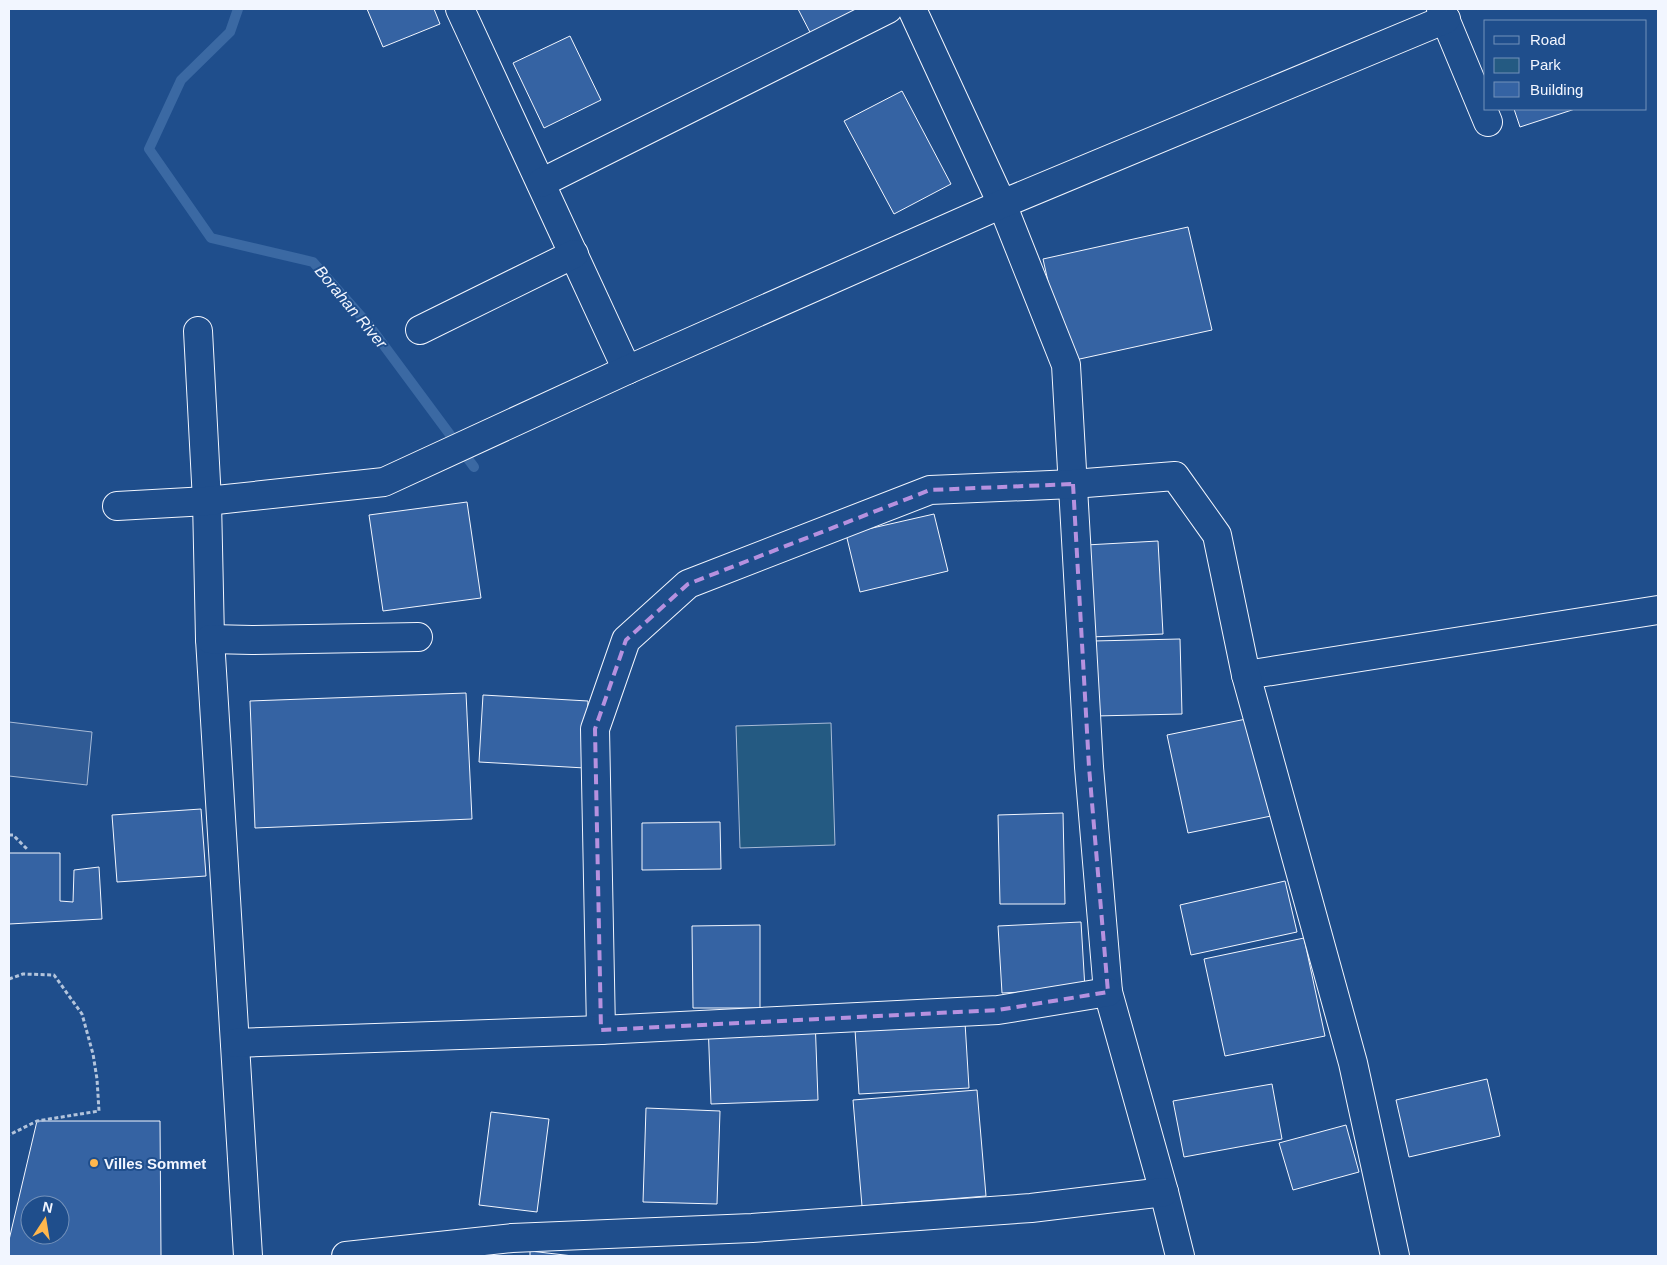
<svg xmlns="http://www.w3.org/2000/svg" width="1667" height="1265" font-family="Helvetica,sans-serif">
  <rect width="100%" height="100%" fill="#1f4e8c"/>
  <!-- green -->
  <path fill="#245a82" stroke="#a8bbd7" d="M831,723L835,845L740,848L736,726Z"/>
  <!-- parking -->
  <path fill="#305b95" stroke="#a8bbd7" d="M9,722L92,732L87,785L9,776Z"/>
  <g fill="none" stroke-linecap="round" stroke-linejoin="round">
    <!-- stream -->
    <path stroke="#3b69a3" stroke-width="10" d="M238,9L230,32L181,80L149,149L211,238L313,262L368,324L474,467"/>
  </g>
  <!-- building -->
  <g fill="#3563a3" stroke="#f2f6ff" fill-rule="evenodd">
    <path d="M367,9H434L440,24L383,47Z"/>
    <path d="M798,9H873L813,38Z"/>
    <path d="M570,36L601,100L544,128L513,63Z"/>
    <path d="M902,91L951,184L894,214L844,121Z"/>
    <path d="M1514,109H1575L1520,127Z"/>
    <path d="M1188,227L1212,330L1066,362L1043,259Z"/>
    <path d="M467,502L481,598L383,611L369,515Z"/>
    <path d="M934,514L948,571L860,592L846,534Z"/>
    <path d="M1158,541L1163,634L1090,637L1086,545Z"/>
    <path d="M1180,639L1182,714L1095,716L1093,641Z"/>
    <path d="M466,693L472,819L255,828L250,701Z"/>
    <path d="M483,695L588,701L585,768L479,762Z"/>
    <path d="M1256,717L1276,815L1188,833L1167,735Z"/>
    <path d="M201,809L206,876L117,882L112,815Z"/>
    <path d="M1063,813L1065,904H1000L998,815Z"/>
    <path d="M720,822L721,869L642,870V823Z"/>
    <path d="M9,853H60V901L73,902L74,870L99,867L102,919L9,924Z"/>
    <path d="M1285,881L1297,932L1191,955L1180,905Z"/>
    <path d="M1081,922L1085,989L1002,993L998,926Z"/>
    <path d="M760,925V1008H693L692,926Z"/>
    <path d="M1304,938L1325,1036L1225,1056L1204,959Z"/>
    <path d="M964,1006L969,1088L859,1094L854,1013Z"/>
    <path d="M815,1018L818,1100L711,1104L708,1022Z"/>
    <path d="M1487,1079L1500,1136L1409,1157L1396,1100Z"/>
    <path d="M1272,1084L1282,1139L1184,1157L1173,1101Z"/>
    <path d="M977,1090L986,1196L862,1206L853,1100Z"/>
    <path d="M646,1108L720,1111L717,1204L643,1202Z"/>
    <path d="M491,1112L549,1119L537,1212L479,1205Z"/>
    <path d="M37,1121H160L161,1256H9V1240ZM30,1205H60V1235H30Z"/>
    <path d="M1346,1125L1359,1172L1293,1190L1279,1143Z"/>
    <path d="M530,1251L573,1256H530Z"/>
  </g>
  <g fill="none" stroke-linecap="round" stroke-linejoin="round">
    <!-- minor casing -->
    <g stroke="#f2f6ff" stroke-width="30">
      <g id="minor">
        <path d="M460,9L627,370"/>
        <path d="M912,9L1002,204L1066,365L1089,767L1108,992L1164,1192L1180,1256"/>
        <path d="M1441,9L1488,122"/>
        <path d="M541,183L888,9"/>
        <path d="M420,330L574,254"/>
        <path d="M198,331L207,501L210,639L248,1256"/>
        <path d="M117,506L207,501L384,482L627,370L1002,204L1446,19"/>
        <path d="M210,639L252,640L418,637"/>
        <path d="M1246,675L1658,610"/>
        <path d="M601,1030L595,729L626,640L688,584L930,490L1073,484L1175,476L1217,535L1246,675L1353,1063L1395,1256"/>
        <path d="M235,1043L601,1030L998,1010L1108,992"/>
        <path d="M346,1256L512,1238L752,1228L1031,1208L1164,1192"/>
      </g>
    </g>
    <!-- path -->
    <g stroke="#b3c4dc" stroke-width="3" stroke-dasharray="4 2.5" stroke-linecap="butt">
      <path d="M9,835H13L28,850"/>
      <path d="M9,979L23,974L54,975L82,1014L93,1054L97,1079L99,1111L37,1121L9,1135"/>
    </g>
    <!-- minor -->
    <use href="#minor" stroke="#1f4e8c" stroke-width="28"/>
  </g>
  <!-- marked area -->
  <path fill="none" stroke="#b691df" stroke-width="4" stroke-dasharray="10 6" stroke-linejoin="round" d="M1073,484L1089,767L1108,992L998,1010L601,1030L595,729L626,640L688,584L930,490Z"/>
  <!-- markers -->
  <circle fill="#ffb74d" stroke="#1f4e8c" stroke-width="2" cx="94" cy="1163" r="5"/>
  <g text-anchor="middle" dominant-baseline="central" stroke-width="4" stroke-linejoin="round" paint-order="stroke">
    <!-- poi labels -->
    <g font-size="15" font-weight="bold" fill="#f2f6ff" stroke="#1f4e8c" text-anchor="start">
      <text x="104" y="1163">Villes Sommet</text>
    </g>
    <!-- water labels -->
    <g font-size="16" font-style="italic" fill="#f2f6ff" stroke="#1f4e8c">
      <text transform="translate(351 307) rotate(50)">Borahan River</text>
    </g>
  </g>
  <!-- border -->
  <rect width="1667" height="1265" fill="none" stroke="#f2f6ff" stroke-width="20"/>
  <!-- legend -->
  <rect x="1484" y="20" width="162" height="90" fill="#1f4e8c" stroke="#7391ba"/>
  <rect x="1494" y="36" width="25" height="8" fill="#1f4e8c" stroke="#7391ba"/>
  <text x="1530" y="45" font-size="15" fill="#f2f6ff">Road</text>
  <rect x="1494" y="58" width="25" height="15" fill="#245a82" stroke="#7391ba"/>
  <text x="1530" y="70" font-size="15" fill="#f2f6ff">Park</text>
  <rect x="1494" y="82" width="25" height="15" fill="#3563a3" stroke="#7391ba"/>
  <text x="1530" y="95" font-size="15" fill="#f2f6ff">Building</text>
  <!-- north arrow -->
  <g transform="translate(45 1220) rotate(12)"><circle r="24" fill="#1f4e8c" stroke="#7391ba"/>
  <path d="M0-4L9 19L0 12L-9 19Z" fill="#ffb74d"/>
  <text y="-8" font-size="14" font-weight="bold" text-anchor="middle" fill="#f2f6ff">N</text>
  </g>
</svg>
